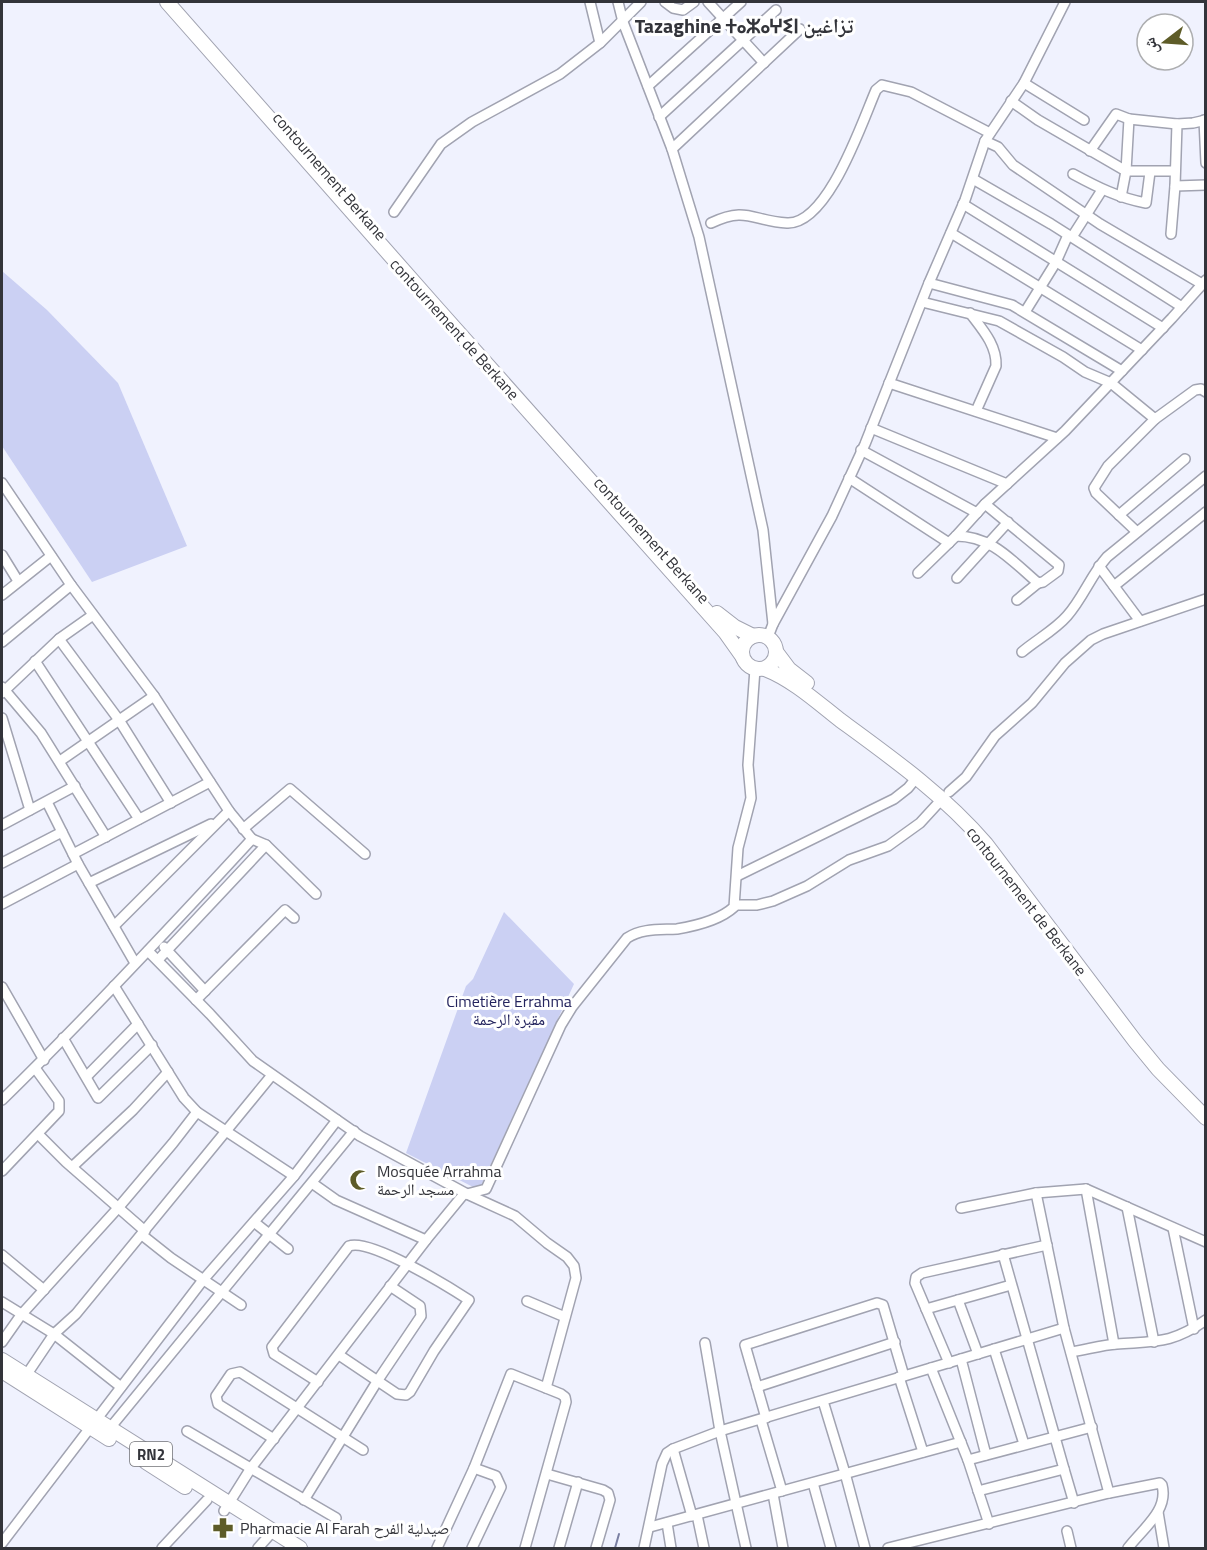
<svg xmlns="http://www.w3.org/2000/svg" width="1207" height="1550" font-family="'Titillium Web','Noto Naskh Arabic','Noto Sans Tifinagh',sans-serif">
  <rect width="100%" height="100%" fill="#f0f2fe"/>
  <!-- green -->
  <g fill="#cbd0f3">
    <path d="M2,271L47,310L118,383L187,546L92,582L2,446Z"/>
    <path d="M504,912L574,984L479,1190L406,1153L466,986L473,979Z"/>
  </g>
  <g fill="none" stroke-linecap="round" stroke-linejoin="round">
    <!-- stream -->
    <path stroke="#7a7fa2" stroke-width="2" d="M615,1548L619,1534"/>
    <!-- minor casing -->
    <g stroke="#a1a3b1" stroke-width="12">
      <g id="minor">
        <path d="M590,2L600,43"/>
        <path d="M618,2L623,22L672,149L699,237L763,530L773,624L768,637"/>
        <path d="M665,2L673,8L683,10L694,2"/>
        <path d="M708,2L764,63"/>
        <path d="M1024,83L1084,120"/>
        <path d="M648,86L741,2"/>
        <path d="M1011,101L1038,120L1126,171H1175"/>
        <path d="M659,117L776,10"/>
        <path d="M1204,120L1206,163"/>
        <path d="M985,141L998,147L1013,165L1100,224L1202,284"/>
        <path d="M672,149L800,29"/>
        <path d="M1090,151L1116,114L1129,119"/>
        <path d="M1073,174C1097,187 1119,198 1146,203L1150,172"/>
        <path d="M973,179L1051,224L1182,307"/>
        <path d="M1175,186L1206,185"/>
        <path d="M1121,197L1126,171L1129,119L1177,124"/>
        <path d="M963,204L1163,328"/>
        <path d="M394,212L441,144L472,122L560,74L600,43L641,2"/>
        <path d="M711,223C747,206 752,221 787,223C828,225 862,122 876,90L882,85L911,92L990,133"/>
        <path d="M951,233L1142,350"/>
        <path d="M1171,234L1175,186L1177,124L1193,123L1206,120"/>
        <path d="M1072,237L1102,190"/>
        <path d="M929,283L1012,305L1122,371"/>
        <path d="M922,302L999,321L1063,357L1085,372L1111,383L1155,419L1195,390L1201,389L1206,392"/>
        <path d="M1025,312L1056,262L1068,235"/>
        <path d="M970,313C982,329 997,345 996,366L976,411"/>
        <path d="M889,383L1057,438"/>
        <path d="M871,428L1007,484"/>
        <path d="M861,450L977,513"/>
        <path d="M849,478L949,543"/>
        <path d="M2,483L71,585L154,696L229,811L252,839L266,845L316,894"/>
        <path d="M985,504L1059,565L1058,571L1043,582L1038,583"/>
        <path d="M1119,515L1185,459"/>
        <path d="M1137,532L1096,493L1094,488L1108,466L1155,419"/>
        <path d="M956,536C992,536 1012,561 1038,583L1017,600"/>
        <path d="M2,555L18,581"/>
        <path d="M1099,566L1140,621"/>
        <path d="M918,573L956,536L985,504L1065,431L1172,318L1206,280"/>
        <path d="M957,578L1008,522"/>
        <path d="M1114,586L1206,512"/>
        <path d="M2,595L51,556"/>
        <path d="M773,624L832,516L865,444L929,283L965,200L985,141L1024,83L1065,2"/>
        <path d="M59,639L119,720L171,803"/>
        <path d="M2,642L71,585"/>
        <path d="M1022,652C1036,640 1055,630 1067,616C1083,598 1091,575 1107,557L1206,476"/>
        <path d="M35,661L139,819"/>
        <path d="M2,687L41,733L106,837"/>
        <path d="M2,693L59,639L93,615"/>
        <path d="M2,718L30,810"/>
        <path d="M60,761L154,696"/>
        <path d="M949,792L966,777L995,736L1032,703L1065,663L1091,640L1103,634L1206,599"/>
        <path d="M47,802L78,864L135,963"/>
        <path d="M2,825L75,786"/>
        <path d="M243,829L290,789L365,854"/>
        <path d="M73,854L210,782"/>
        <path d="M2,863L62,832"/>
        <path d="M737,876L894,799L908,788L917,777"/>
        <path d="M89,883L211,824"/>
        <path d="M2,904L78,864"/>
        <path d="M735,905H757L773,901L807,886L849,860L888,846L920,823L942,799"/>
        <path d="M114,926L229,811"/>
        <path d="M164,947L205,991"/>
        <path d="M158,960L266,845"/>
        <path d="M114,986L184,1098L197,1112L294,1176"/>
        <path d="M2,987L44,1060"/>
        <path d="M196,1000L285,910L294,918"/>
        <path d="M63,1038L98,1098L152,1045"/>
        <path d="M87,1076L138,1024"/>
        <path d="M2,1100C88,1016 170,928 252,839"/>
        <path d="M337,1120L360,1136L469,1195L515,1216L547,1243L567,1257L574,1266L576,1278L546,1388"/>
        <path d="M38,1134L66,1162L145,1231"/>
        <path d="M72,1167L133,1110L168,1072"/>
        <path d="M2,1171L59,1111V1101L35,1068"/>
        <path d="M1086,1189L1114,1344"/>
        <path d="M1036,1193L1064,1328L1109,1493"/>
        <path d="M1127,1207L1154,1342"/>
        <path d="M961,1208L1036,1193L1086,1189L1206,1242"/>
        <path d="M254,1222L288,1249"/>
        <path d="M1173,1228L1194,1329"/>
        <path d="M142,1235L171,1258L241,1305"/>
        <path d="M426,1240L463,1195L486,1189L561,1025L572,1007L627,938C642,928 660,930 677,929C695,926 720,920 734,907L738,848L751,798L748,765L755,669"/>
        <path d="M2,1255L44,1290"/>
        <path d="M958,1300L978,1354"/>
        <path d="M527,1301L565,1317"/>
        <path d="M2,1302L54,1334L121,1387"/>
        <path d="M926,1309L1011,1285"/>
        <path d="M2,1342L21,1315L118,1208L173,1143L197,1112"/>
        <path d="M705,1343L720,1431L746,1548"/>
        <path d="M994,1349L1024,1444"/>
        <path d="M1071,1352C1086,1350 1101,1345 1117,1344C1156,1341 1172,1344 1206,1320"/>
        <path d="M949,1363L915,1283L916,1277L922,1273L1047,1245"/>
        <path d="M931,1368L968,1460L989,1524"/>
        <path d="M899,1377L923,1452"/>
        <path d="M23,1380L54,1334L76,1314L272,1075"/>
        <path d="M318,1382L274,1354L272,1347L349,1246C370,1238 449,1287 469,1300L434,1351L410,1392L406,1395L397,1394L339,1355"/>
        <path d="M757,1387L895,1342"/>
        <path d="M823,1401L845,1473L865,1548"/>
        <path d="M766,1418L745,1345L877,1303L883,1305L904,1376"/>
        <path d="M761,1420L782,1491"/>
        <path d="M110,1428L354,1131"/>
        <path d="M187,1431L336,1518"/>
        <path d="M274,1439L218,1404L216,1396L231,1374L240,1372L363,1450"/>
        <path d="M673,1449L692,1516"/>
        <path d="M986,1455L961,1359L1064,1328"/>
        <path d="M968,1460L1092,1427"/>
        <path d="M1064,1469L1074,1503"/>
        <path d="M547,1474L603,1490L608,1493L610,1500L596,1548"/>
        <path d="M813,1483L831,1548"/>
        <path d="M978,1491L1064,1469L1003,1254"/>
        <path d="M773,1494L783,1548"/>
        <path d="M304,1500L378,1380L421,1316L420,1306L390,1286"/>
        <path d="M224,1511L251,1468L426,1240L336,1200L312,1183"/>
        <path d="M1158,1512L1164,1548"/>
        <path d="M697,1515L704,1548"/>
        <path d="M667,1523L671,1548"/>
        <path d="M650,1527L961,1442"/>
        <path d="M1067,1531L1071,1548"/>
        <path d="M2,1543L203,1280L294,1176L337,1120L253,1061L210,1014L148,951"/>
        <path d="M162,1548L207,1500"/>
        <path d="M258,1548L273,1531"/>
        <path d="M437,1548L474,1468L511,1374L561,1394L565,1397L566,1402L525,1548"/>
        <path d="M472,1548L501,1487L496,1476L474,1468"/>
        <path d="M559,1548L578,1482"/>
        <path d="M644,1548L662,1464L667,1453L673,1449L720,1431L961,1359"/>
        <path d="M888,1548L1109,1493L1160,1483L1162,1485C1169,1511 1142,1529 1128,1548"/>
      </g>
    </g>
    <!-- highway casing -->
    <g stroke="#a1a3b1" stroke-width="16">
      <g id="highway">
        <path d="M167,2L434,305L725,632L742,656"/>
        <path d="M717,613L735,627L753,636"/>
        <circle cx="759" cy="652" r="17"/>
        <path d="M777,653L789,669L807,683"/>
        <path d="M765,669C793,680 817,702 840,720C892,758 944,795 986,844L1135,1041L1158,1069L1206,1118"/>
        <path d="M2,1360L300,1548"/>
        <path d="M2,1371L109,1439"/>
        <path d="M146,1462L185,1487"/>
      </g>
    </g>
    <!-- minor -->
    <use href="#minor" stroke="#fff" stroke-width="9"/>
    <!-- highway -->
    <use href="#highway" stroke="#fff" stroke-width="14"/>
  </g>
  <!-- icons -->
  <defs>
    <g id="mosque-bare" transform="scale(1.62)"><path d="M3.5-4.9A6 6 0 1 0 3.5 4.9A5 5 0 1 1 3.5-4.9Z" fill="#5e5c28" stroke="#fff" stroke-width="2.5" paint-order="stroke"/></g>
    <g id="pharmacy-bare" transform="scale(1.62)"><path d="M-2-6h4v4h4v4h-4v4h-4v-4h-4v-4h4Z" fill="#5e5c28" stroke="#fff" stroke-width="2.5" paint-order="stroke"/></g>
  </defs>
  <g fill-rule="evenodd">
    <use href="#mosque-bare" x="360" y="1180"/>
    <use href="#pharmacy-bare" x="223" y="1528"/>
  </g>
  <g text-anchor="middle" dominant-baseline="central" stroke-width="6" stroke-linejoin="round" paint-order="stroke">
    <!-- shield labels -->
    <rect fill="#fff" stroke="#707175" stroke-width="1.5" x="130" y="1442" width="42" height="24" rx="4.5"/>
    <g font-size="15" font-weight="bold" fill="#33343a">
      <text x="151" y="1454">RN2</text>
    </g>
    <!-- street labels -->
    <g font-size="16" fill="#33343a" stroke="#fff">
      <text transform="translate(330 176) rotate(49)">contournement Berkane</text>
      <text transform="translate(455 329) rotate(48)">contournement de Berkane</text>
      <text transform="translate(652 540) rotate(48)">contournement Berkane</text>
      <text transform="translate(1027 901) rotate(52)">contournement de Berkane</text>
    </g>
    <!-- park labels -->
    <g font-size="16" fill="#24245e" stroke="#fff">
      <text x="509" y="1001">Cimetière Errahma<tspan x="509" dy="18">مقبرة الرحمة</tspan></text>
    </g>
    <!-- poi labels -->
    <g font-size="16" fill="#33343a" stroke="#fff" text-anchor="start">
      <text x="377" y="1171">Mosquée Arrahma<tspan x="377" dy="18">مسجد الرحمة</tspan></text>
      <text x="240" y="1528">Pharmacie Al Farah صيدلية الفرح</text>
    </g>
    <!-- quarter labels -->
    <g font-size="20" font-weight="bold" fill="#33343a" stroke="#fff">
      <text x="744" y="25">Tazaghine ⵜⴰⵣⴰⵖⵉⵏ تزاغين</text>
    </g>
  </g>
  <!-- border -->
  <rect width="1207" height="1550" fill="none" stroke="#33343a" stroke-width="6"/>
  <!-- north arrow -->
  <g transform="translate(1165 42) rotate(253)"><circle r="28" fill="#ffffff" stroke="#adaeb0" stroke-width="1.5"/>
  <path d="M0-4.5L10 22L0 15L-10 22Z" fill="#5e5c28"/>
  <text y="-9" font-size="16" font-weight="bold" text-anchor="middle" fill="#33343a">ش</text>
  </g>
</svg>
